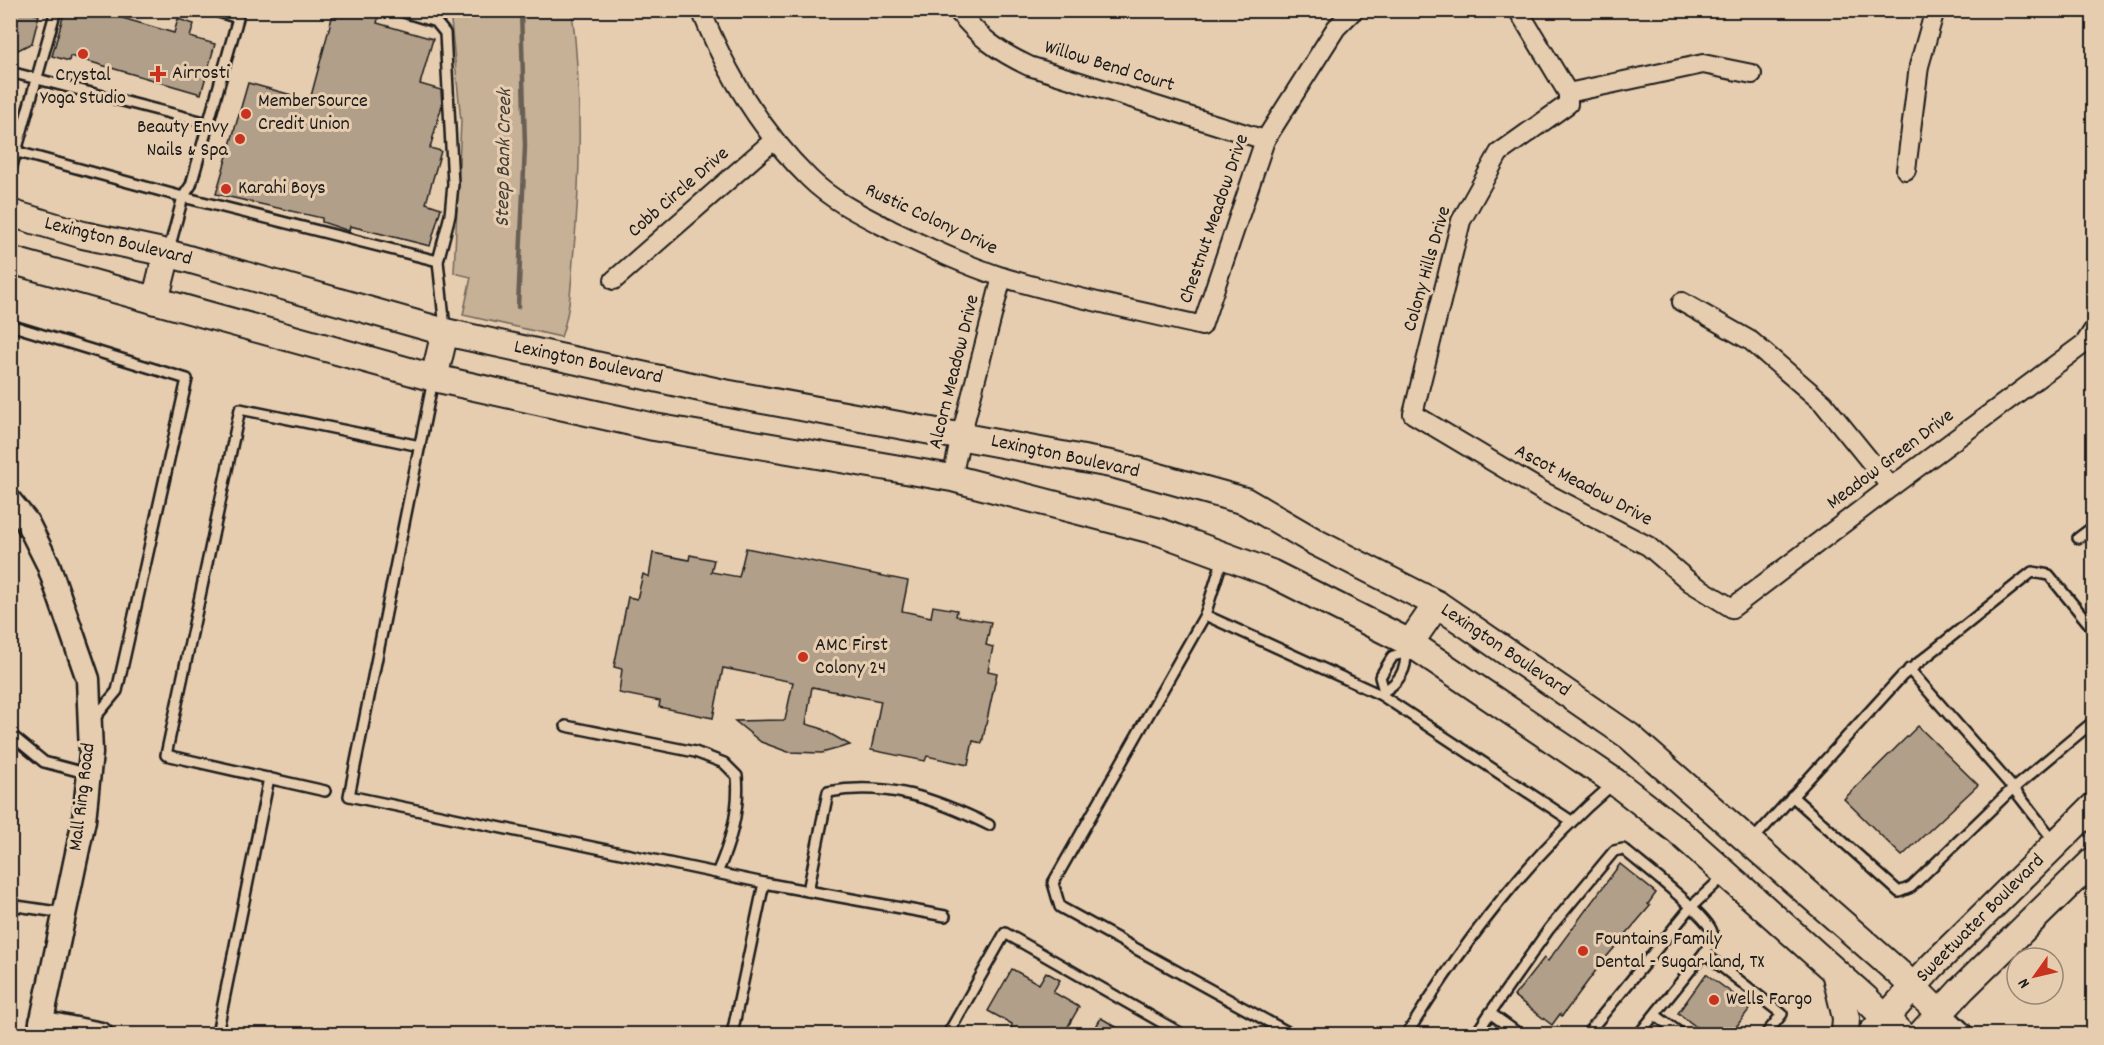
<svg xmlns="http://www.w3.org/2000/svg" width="2104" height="1045" font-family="Dekko,sans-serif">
  <rect width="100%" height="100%" fill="#e7cdaf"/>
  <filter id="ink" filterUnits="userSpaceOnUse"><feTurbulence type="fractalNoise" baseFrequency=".0167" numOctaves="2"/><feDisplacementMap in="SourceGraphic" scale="12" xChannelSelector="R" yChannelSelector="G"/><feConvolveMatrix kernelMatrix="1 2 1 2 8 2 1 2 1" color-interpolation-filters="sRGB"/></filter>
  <g filter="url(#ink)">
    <!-- green -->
    <path fill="#c6b197" stroke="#71665a" stroke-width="1.5" d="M450,11H572C582,93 581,177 573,260C571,286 570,312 561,337L463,315L471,277L454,273L461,121Z"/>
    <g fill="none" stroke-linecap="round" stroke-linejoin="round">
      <!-- stream -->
      <path stroke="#695f54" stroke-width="4.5" d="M518,307L525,146L521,10"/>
    </g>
    <!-- building -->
    <g fill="#b19f89" stroke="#1c1c1c" stroke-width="1.5">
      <path d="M10,10H35L34,14L39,15L32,43L10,54Z"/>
      <path d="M65,10H95L174,33L178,19L194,24L190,37L215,44L201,94L70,56L69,61L52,56Z"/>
      <path d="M334,10H380L377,23L433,39L420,84L441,90L442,105L430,148L441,151L426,203L441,208L430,246L350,226L349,231L322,222V218L216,194L248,83L310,100Z"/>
      <path d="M746,548L908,581L902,611L931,617L933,606L957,610L956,616L991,622L986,645L993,647L988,671L997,673L982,743L973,741L968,765L927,756L925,761L871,750L881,701L812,687L806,724L820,728L850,745L822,753L788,752L761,742L735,721L785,720L793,682L723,668L713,718L659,707L660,701L619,693L622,669L614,667L628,597L637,599L643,574L649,577L653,553L689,560L690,555L714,560L711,572L739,577Z"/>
      <path d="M1918,726L1978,785L1902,856L1844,799Z"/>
      <path d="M1620,864L1656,893L1648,904L1650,906L1603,961L1562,1016L1560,1014L1552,1025L1514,996L1544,958L1548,961Z"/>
      <path d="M1012,969L1039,984L1046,972L1060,980L1053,992L1079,1007L1063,1035H1019L1011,1030L1012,1024L988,1011Z"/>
      <path d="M1706,974L1751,1007L1730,1035H1695L1699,1029L1678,1013Z"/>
      <path d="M1101,1018L1130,1035H1091Z"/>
    </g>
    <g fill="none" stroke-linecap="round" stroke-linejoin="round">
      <!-- service casing -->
      <g stroke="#1c1c1c" stroke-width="14">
        <g id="service">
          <path d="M397,10L436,22L445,33L453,184L450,215L438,261L445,329"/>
          <path d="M10,72L208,123"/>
          <path d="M10,150L183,197L438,261"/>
          <path d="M10,173L56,10"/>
          <path d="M168,253L183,197L191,185L238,18L212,10"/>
          <path d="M10,325L187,379L117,691L93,720"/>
          <path d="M433,380L349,796L764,883L732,1034"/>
          <path d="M2078,538L2094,526"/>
          <path d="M1223,558L1205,615L1053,883L1060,907L1291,1034"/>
          <path d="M1205,615L1381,695"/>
          <path d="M1405,653L1393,656L1380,677L1384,691C1398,683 1408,669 1405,653L1409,645"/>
          <path d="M1909,669L2013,788L2055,842"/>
          <path d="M1384,691L1381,695L1570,820"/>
          <path d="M566,726L695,752L724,763L737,776C740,808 730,844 717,873"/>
          <path d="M10,734L44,762L89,774"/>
          <path d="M325,791L166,755L240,409L420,446"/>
          <path d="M1792,796L1899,892L1911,887L2009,792L2094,721"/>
          <path d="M1751,842L1902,676L2032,572L2049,575L2094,630"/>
          <path d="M764,883L945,916"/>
          <path d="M808,891L828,792C887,781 936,799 989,825"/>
          <path d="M10,905L64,913"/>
          <path d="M1704,953L1782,1014L1766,1034"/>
          <path d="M1490,1013L1549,929L1614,851L1623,849C1639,863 1708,915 1712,932C1714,939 1708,947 1704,953L1639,1034"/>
          <path d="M1655,1015L1681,1034"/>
          <path d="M217,1034L269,778"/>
          <path d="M948,1034L1005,933L1182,1034"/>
          <path d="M1407,1034C1462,944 1532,853 1613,784"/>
          <path d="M1476,1034L1490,1013L1519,1034"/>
          <path d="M1587,1034L1691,907L1724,876"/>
        </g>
      </g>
      <!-- minor casing -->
      <g stroke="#1c1c1c" stroke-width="22">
        <g id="minor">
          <path d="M701,10C726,73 760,130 809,178C832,201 864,216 893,231C929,248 965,265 1002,277C1067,297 1136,310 1202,326L1265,140L1336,28L1354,10"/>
          <path d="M957,10C979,37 997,51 1029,66L1265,140"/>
          <path d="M1518,10L1568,93"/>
          <path d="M1568,93V104L1499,153L1461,221L1413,414L1544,492L1648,546L1690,582L1732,608L1891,487L2085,343L2094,329"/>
          <path d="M1568,93L1703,64L1752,74"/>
          <path d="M1906,170L1919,66L1935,10"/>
          <path d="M614,280L774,140"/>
          <path d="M1682,302L1751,341L1823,403L1891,487"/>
          <path d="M952,478L961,436L1002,277"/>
        </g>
      </g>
      <!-- tertiary casing -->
      <g stroke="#1c1c1c" stroke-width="27">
        <g id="tertiary">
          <path d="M10,501L27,522L48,564L88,679L91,753L84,820L39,1034"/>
          <path d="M1940,1014L1961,1034"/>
          <path d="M41,1022L101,1034"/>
        </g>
      </g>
      <!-- secondary casing -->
      <g stroke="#1c1c1c" stroke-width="30">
        <g id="secondary">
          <path d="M10,213L83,235L167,253L445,332L719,392L1116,465L1245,501L1317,543L1437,604L1629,736L1900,974L1940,1014"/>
          <path d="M10,260L434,378L654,427L952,478L1160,532L1271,573L1410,643L1615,782L1678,831L1866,999L1901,1034"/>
          <path d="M155,301L167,253"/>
          <path d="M434,378L445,332"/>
          <path d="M1410,643L1437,604"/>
          <path d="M1835,972L1846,1018L1845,1034"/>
          <path d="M1871,1034L1932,966L2094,806"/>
          <path d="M1921,1034L1962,989L2094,860"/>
        </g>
      </g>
      <!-- service -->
      <use href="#service" stroke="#e7cdaf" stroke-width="9"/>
      <!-- minor -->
      <use href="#minor" stroke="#e7cdaf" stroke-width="18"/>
      <!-- tertiary -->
      <use href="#tertiary" stroke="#e7cdaf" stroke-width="22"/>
      <!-- secondary -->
      <use href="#secondary" stroke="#e7cdaf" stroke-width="26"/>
    </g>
  </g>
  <!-- markers -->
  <g fill="#c8321e" stroke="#e7cdaf" stroke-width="2">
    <circle cx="83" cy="54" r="6"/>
    <path d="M155 65h6v6h6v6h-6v6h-6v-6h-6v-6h6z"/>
    <circle cx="246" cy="114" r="6"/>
    <circle cx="240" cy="139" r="6"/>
    <circle cx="226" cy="189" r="6"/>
    <circle cx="803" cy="657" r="6"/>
    <circle cx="1583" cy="951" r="6"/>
    <circle cx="1714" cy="1000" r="6"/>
  </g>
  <g text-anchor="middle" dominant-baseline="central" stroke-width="6" stroke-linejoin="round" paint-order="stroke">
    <!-- street labels -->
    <g font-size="20" fill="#1c1c1c" stroke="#e7cdaf">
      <text transform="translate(1109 67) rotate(17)">Willow Bend Court</text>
      <text transform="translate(679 193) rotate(-41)">Cobb Circle Drive</text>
      <text transform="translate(1215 219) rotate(-71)">Chestnut Meadow Drive</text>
      <text transform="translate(931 220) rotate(25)">Rustic Colony Drive</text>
      <text transform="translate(118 242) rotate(14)">Lexington Boulevard</text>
      <text transform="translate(1428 269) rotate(-74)">Colony Hills Drive</text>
      <text transform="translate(588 363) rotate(12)">Lexington Boulevard</text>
      <text transform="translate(955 372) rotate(-76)">Alcorn Meadow Drive</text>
      <text transform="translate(1065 457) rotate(12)">Lexington Boulevard</text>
      <text transform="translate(1891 460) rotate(-37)">Meadow Green Drive</text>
      <text transform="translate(1583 486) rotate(28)">Ascot Meadow Drive</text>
      <text transform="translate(1505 651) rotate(34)">Lexington Boulevard</text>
      <text transform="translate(83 797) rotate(-83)">Mall Ring Road</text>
      <text transform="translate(1981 919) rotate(-45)">Sweetwater Boulevard</text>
    </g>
    <!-- poi labels -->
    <g font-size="20" fill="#1c1c1c" stroke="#e7cdaf" text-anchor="start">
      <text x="172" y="74">Airrosti</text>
      <text x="83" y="76" text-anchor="middle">Crystal<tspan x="83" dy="23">Yoga Studio</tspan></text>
      <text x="258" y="102">MemberSource<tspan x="258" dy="23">Credit Union</tspan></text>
      <text x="228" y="128" text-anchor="end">Beauty Envy<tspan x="228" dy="23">Nails &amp; Spa</tspan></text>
      <text x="238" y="189">Karahi Boys</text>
      <text x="815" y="646">AMC First<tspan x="815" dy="23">Colony 24</tspan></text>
      <text x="1595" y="940">Fountains Family<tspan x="1595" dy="23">Dental - Sugar land, TX</tspan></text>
      <text x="1726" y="1000">Wells Fargo</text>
    </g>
    <!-- water labels -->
    <g font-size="21" font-style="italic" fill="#423e38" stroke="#e7cdaf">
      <text transform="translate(505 158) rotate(-89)">Steep Bank Creek</text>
    </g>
  </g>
  <!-- margin -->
  <rect width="2104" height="1045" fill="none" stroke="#e7cdaf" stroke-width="36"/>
  <rect x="18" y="18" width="2068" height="1009" fill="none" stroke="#1c1c1c" stroke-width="2" filter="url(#ink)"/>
  <!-- north arrow -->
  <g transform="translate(2035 976) rotate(236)"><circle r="28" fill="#e7cdaf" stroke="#968674" stroke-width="1.5"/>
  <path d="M0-4.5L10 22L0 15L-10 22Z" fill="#c8321e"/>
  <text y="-9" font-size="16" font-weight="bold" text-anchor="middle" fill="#1c1c1c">N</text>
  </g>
</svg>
